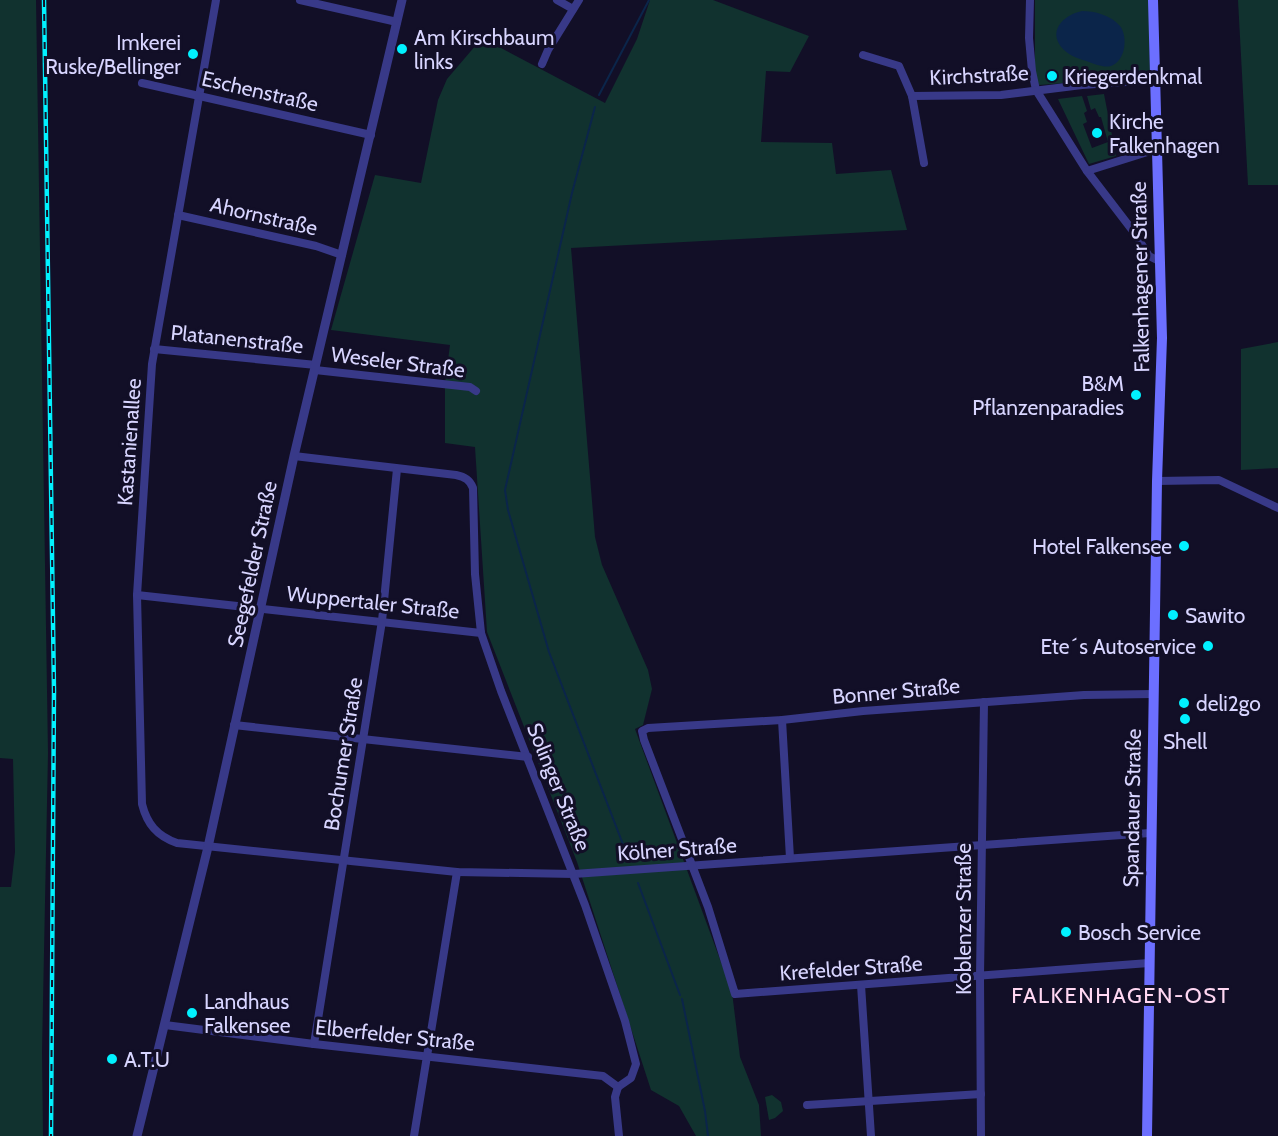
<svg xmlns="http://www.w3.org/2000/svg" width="1278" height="1136" font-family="Cabin,sans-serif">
  <rect width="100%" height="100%" fill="#120f27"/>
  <!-- green -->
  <g fill="#11322f">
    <path d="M0,0H36L48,753L42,1052L43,1136H0V887H11L15,852L13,759L0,758Z"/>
    <path d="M650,0H713L809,36L790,72L766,71L761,142L832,143L836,174L891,170L907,230L571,248L595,537L602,565L648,670L652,689L643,725L635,729L732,992L740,1057L759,1105L761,1136H696L679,1106L651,1090L577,862L487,632L475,447L445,443V383L450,345L331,330L375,175L421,183L438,100L447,79L482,38L605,103L637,39Z"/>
    <path d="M1035,0H1149L1150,73L1146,77L1039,85L1035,76Z"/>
    <path d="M1238,0H1278V185H1248Z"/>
    <path d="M1104,94L1116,156L1089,164L1058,99L1082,96L1087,111L1084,113L1087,122L1083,124L1092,148L1108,142L1101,117H1099L1095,108L1091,110L1087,96Z"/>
    <path d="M1278,342V468L1241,470V349Z"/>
    <path d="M772,1095L781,1102L783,1111L775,1118L769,1120L765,1097Z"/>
  </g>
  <!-- water -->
  <path fill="#0b254a" d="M1082,11C1094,11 1111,15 1120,26C1128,36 1126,61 1111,66C1104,68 1095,64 1089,62C1080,59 1070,56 1064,50C1046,32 1063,15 1082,11Z"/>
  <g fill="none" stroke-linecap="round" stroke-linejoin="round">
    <!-- stream -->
    <g stroke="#0b254a" stroke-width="2">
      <path d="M599,95L649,0"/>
      <path d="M595,107L572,193L505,490L508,510L549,652L629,860"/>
      <path d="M638,883L680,995"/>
      <path d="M682,999L705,1111L708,1136"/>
    </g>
    <!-- minor -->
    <g stroke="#383988" stroke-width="8">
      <path d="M216,0L152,364L137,595L142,804C147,824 157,836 177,843L457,872L574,874L1150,833"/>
      <path d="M300,0L397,22"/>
      <path d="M557,0L573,9"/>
      <path d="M1030,0L1029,38L1032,71L1036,90L1087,171L1136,235L1149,256L1159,261"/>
      <path d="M863,55L899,66L912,96L924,163"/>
      <path d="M542,64L548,50L579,0"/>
      <path d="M142,83L371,135"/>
      <path d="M912,96L1001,95L1082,85L1156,80"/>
      <path d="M1087,171L1157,149"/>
      <path d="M178,215L316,246L342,255"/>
      <path d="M154,349L316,365"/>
      <path d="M315,370L470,387L476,391"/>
      <path d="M294,456L456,475C465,477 470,480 473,488L475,574L481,633L501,691L585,905L625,1021L636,1064L631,1078L618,1087"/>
      <path d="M1157,481L1219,480L1278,508"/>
      <path d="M137,595L481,633"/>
      <path d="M782,720L790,858"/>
      <path d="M234,725L528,757"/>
      <path d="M1149,963L735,994L708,907L644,740L642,731L648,728L782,720L863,711L1084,695L1153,694"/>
      <path d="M861,985L871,1136"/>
      <path d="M165,1025L314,1044L603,1076L618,1087"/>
      <path d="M314,1044L382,621L397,469"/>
      <path d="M618,1087L615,1097L619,1136"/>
      <path d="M807,1105L981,1094"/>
      <path d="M414,1136L457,872"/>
      <path d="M981,1136L980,976L984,702"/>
    </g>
    <!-- tertiary -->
    <path stroke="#383988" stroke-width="9" d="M137,1136L208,847L294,456L402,0"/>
    <!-- secondary -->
    <path stroke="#6c6fff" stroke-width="10" d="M1147,1136L1157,481L1162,338L1153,0"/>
    <!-- rail casing -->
    <g stroke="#01f1ff" stroke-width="4.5">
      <path id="rail" d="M44,0L54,691L51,1136"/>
    </g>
    <!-- rail -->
    <use href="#rail" stroke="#120f27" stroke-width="2" stroke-dasharray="7" stroke-linecap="butt"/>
  </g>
  <!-- markers -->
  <g fill="#01f1ff" stroke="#120f27" stroke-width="2">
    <circle cx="402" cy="49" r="6"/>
    <circle cx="193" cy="54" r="6"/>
    <circle cx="1052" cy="76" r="6"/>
    <circle cx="1097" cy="133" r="6"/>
    <circle cx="1136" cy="395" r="6"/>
    <circle cx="1184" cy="546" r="6"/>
    <circle cx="1173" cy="615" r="6"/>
    <circle cx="1208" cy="646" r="6"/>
    <circle cx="1184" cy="703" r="6"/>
    <circle cx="1185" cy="719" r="6"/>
    <circle cx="1066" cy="932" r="6"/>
    <circle cx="192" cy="1013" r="6"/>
    <circle cx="112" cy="1059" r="6"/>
  </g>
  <g text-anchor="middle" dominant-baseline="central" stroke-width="6" stroke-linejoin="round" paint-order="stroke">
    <!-- poi labels -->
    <g font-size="21" fill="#d8d5ff" stroke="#120f27" text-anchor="start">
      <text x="414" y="37">Am Kirschbaum<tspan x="414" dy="24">links</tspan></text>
      <text x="181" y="42" text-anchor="end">Imkerei<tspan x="181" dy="24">Ruske/Bellinger</tspan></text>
      <text x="1064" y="76">Kriegerdenkmal</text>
      <text x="1109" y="121">Kirche<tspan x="1109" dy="24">Falkenhagen</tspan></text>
      <text x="1124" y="383" text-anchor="end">B&amp;M<tspan x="1124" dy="24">Pflanzenparadies</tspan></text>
      <text x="1172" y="546" text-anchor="end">Hotel Falkensee</text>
      <text x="1185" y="615">Sawito</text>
      <text x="1196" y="646" text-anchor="end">Ete´s Autoservice</text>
      <text x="1196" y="703">deli2go</text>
      <text x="1185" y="741" text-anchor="middle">Shell</text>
      <text x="1078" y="932">Bosch Service</text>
      <text x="204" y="1001">Landhaus<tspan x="204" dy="24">Falkensee</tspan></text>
      <text x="124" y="1059">A.T.U</text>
    </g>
    <!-- street labels -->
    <g font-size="21" fill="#d8d5ff" stroke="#120f27">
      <text transform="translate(979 75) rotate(-3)">Kirchstraße</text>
      <text transform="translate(260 91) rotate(13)">Eschenstraße</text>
      <text transform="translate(264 216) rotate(13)">Ahornstraße</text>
      <text transform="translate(1140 277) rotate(-91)">Falkenhagener Straße</text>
      <text transform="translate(237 339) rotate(6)">Platanenstraße</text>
      <text transform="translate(398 362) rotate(7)">Weseler Straße</text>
      <text transform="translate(129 442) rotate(-86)">Kastanienallee</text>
      <text transform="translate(252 564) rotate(-78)">Seegefelder Straße</text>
      <text transform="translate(373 602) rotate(6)">Wuppertaler Straße</text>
      <text transform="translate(896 691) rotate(-5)">Bonner Straße</text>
      <text transform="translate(343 754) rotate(-81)">Bochumer Straße</text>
      <text transform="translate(559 787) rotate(68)">Solinger Straße</text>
      <text transform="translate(1132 808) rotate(-89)">Spandauer Straße</text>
      <text transform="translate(677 849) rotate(-4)">Kölner Straße</text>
      <text transform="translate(963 919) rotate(-90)">Koblenzer Straße</text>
      <text transform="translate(851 968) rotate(-4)">Krefelder Straße</text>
      <text transform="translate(395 1035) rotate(6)">Elberfelder Straße</text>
    </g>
    <!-- neighbourhood labels -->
    <g font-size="22" letter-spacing="1.5" fill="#ffd7f2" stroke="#120f27">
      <text x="1121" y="995">FALKENHAGEN-OST</text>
    </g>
  </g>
</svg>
